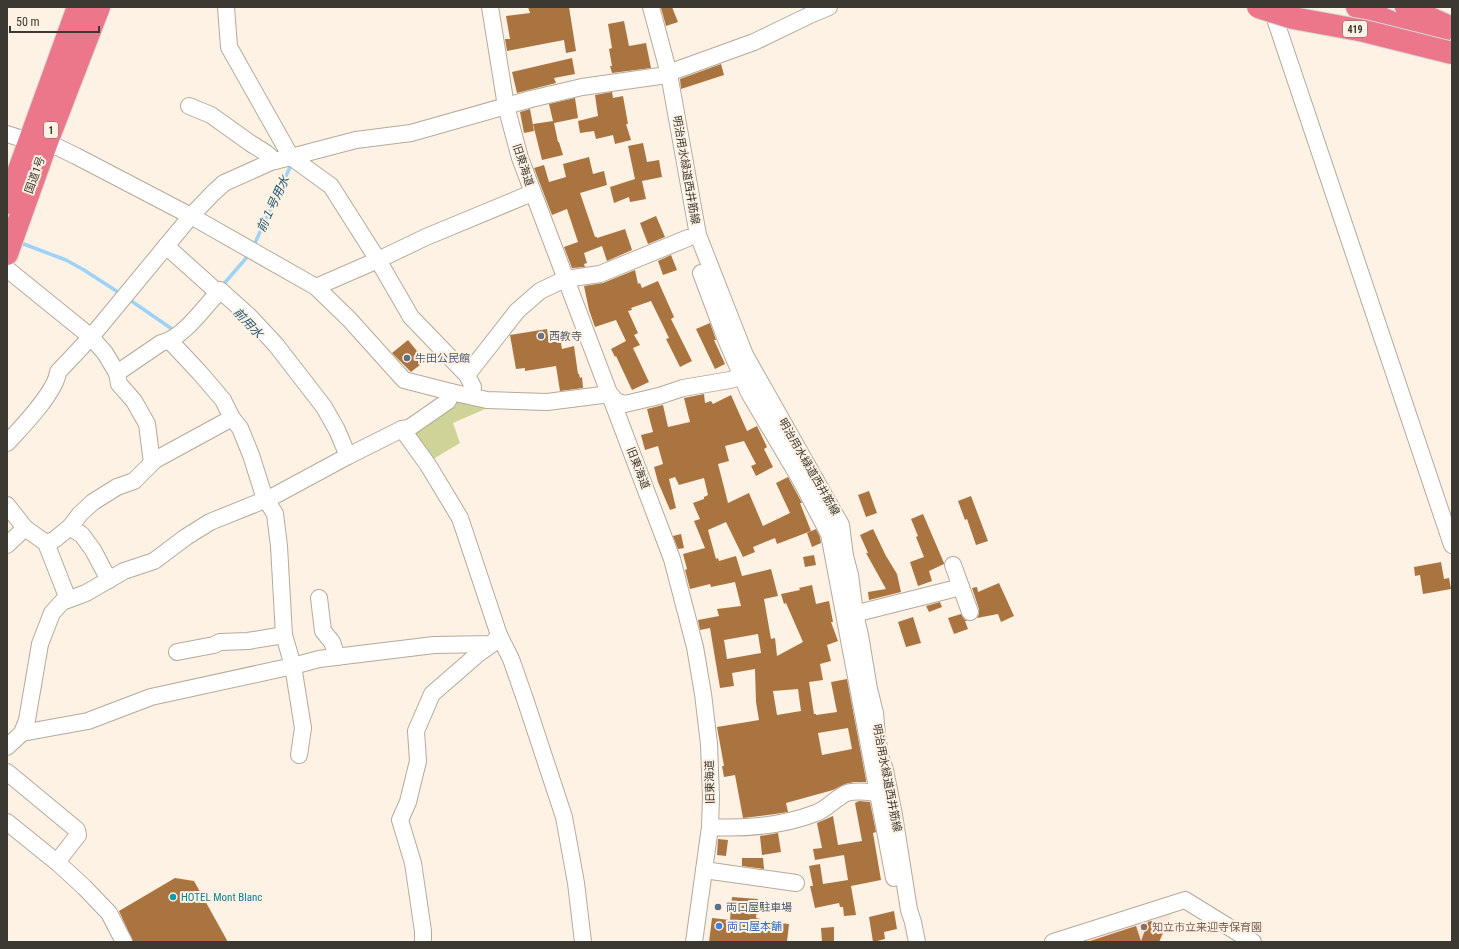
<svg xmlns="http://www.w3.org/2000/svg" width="1459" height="949" font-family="'Roboto Condensed','Noto Sans JP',sans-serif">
  <rect width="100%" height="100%" fill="#fdf2e3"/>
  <!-- education -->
  <path fill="#fce4da" d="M1172,912L1161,942H1072Z"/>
  <!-- green -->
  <path fill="#d0d398" d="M464,401L484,405L485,409L453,423L460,443L430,461L413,433L457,402Z"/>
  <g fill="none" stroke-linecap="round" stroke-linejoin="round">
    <!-- stream -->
    <g stroke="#9cd3f7" stroke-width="3.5">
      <path d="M21,243L66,260L84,270L121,294"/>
      <path d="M254,245L292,163"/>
      <path d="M222,286L248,256"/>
      <path d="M127,298L175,331"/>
    </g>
  </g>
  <!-- building -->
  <g fill="#aa7441" fill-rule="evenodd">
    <path d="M528,7H569L576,51L566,53L564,40L507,51L505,39H510L506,16L530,13Z"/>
    <path d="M664,7H672L678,22L666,26L661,8Z"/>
    <path d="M624,21L629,46L646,43L651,68L612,73L610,66H612L609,49L612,48L608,24Z"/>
    <path d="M572,58L575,74L554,78L556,83L517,93L512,72Z"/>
    <path d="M721,64L724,75L681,89L680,79Z"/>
    <path d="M612,92L613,98L623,96L628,124H626L631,140L615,144L613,135L596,139L594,131L580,133L578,121L598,116L595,95Z"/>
    <path d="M575,98L578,118L554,123L558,142H559L563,155L542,160L533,124L553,121L549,104Z"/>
    <path d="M530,109L534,131L524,133L520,112Z"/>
    <path d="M643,143L647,162L659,160L662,177L642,181L646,199L630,202L629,197L614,203L610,187L635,179L628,146Z"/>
    <path d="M589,157L593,174L604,171L607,185L580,193L595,237H597V238L625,229L632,250L607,261L602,246L584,253L587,263L584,264L585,267L572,268L564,247L578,242L567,209L552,215L534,168L544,165L549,182L566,177L563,164Z"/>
    <path d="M656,216L665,237L648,244L640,223Z"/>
    <path d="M671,255L677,270L663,275L658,261Z"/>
    <path d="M635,270L638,284L640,283L642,288L658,281L674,317L671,319L692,361L680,367L666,339L669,338L651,301L631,308L632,310L628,311L638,333L634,335L640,345L633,348L649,382L632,390L616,356L615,357L611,349L626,341L616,320L595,327L589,310L584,286L603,283Z"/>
    <path d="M710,323L716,340H714L725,364L715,369L696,329Z"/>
    <path d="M547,329L548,336H551V339L560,338L562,349L574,346L578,374H579L580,378L582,377L583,388L560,391L556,366L525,371V368L516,369L510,335Z"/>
    <path d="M408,340L425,361L411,372L392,353Z"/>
    <path d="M704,394L705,403L711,401L713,404L731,395L747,431L757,426L767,447L764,449L773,467L756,476L751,466L756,464L744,441L725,446L729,461L718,464L728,503L749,493L763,526L790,513L776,483L788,477L802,503H800L811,531L777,544L775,538L753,547L755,552L743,557L726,522L708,530L716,559L718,558L719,561L736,556L742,576L771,569L778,596L764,599L771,639L775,638L777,656L803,642L786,603L784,604L781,594L800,590L799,588L812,585L816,604L829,601L833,622H831L838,641L827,645L831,661L820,664L823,680L809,682L814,714H816V715L837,712L831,682L847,679L866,780V782H854L845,784L833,790L786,803L788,812L775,814L743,818L735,775L724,777L722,766H724L717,727L759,720L756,702L755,669L732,673L734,686L720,688L710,628L700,630L698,620L719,616L717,609L741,606L735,582L711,587L710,584L690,589L685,570L687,569L683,554L705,548L694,521L700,519L693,503L704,499V497L708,495L704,478L679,485L675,477L669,479L676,508L670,510L658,482L654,467L663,464L658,446L645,450L641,435L653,432L647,409L663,405L668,427L690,422L684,398ZM758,634L761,653L727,659L724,640ZM798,689L801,711L777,715L773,691ZM848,728L852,749L822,755L818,733Z"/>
    <path d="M869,491L877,513L866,517L858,495Z"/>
    <path d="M971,496L988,541L976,545L967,519L965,520L958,501Z"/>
    <path d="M923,514L944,563V564L929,571L932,581L918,586L910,562L924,557L916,537L918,536L911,519Z"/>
    <path d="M816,529L820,537L821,543L812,547L807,533Z"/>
    <path d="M873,529L886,556L897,574L901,592L869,600L868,592L886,589L866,553H868L860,535Z"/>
    <path d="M681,534L684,548L678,549L673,536Z"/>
    <path d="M814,555L816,565L805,567L803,557Z"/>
    <path d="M1441,562L1444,579L1449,578L1451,589L1423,594L1420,575L1415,576L1414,567Z"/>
    <path d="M999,583L1014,616L1001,622L998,614L977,618L979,614V609L972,588L977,587L978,592Z"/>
    <path d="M940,602L942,607L929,612L926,606Z"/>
    <path d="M961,614L964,619L967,621H965L968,629L954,634L948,618Z"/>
    <path d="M913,617L921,643L906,647L898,622Z"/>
    <path d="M859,801L870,802L876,832L873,833L881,880L851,886L856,915L844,916L843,907H840L839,903L815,908L810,886H813L809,866L820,864L823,884L848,880L844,855L815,860L813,849L822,848L817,823L833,816L838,845L862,841L855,803Z"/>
    <path d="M778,833L781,852L762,855L760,836Z"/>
    <path d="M718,839L728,840L726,856L717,855Z"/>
    <path d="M742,858H763L764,869L742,866Z"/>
    <path d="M175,878L194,881L228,942H133L119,911Z"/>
    <path d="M732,897L758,899L756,918L760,919V921L789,924L787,942H709L712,918L730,920Z"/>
    <path d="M894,911L897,929L884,932L885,939L873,942L869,917Z"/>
    <path d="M1151,921L1166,926L1159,942H1087L1136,926L1141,941L1148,922Z"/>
    <path d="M834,927V942H822L821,928Z"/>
  </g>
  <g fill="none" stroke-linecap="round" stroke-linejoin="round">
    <!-- minor casing -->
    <g stroke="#b4aa9c" stroke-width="18">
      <g id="minor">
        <path d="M490,7L506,106L520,158L672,559L695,647L703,694L709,744L711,797L710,827L694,942"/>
        <path d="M651,7L669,74L698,235L745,355L841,525L845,556L850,575L855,614L860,635L869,689L875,713L877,735L880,756L885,770L894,815L909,910L913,922L917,942"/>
        <path d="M1271,7L1452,545"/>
        <path d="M189,106L211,115L250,143L266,153L275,161"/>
        <path d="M7,134L29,141"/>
        <path d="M47,142L76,156L191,216L316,287L349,319L404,380L451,392"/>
        <path d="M166,246L214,289"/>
        <path d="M7,269L91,337L105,353L117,373L119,384L134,401L147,424L152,463"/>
        <path d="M701,273L725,337L749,393L800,479L829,534L894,878"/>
        <path d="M316,287L378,260L426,237L532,193"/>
        <path d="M220,290L249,316L276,345L324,407L337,430L348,456"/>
        <path d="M170,341L200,373L223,400L232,418L240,428L251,455L264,496L275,514L279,546L284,635L293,666L303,728L299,755"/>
        <path d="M117,373L161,343C182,339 202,310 216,295"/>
        <path d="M467,375L517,311L540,291L565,279L600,274L688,238"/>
        <path d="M471,396L473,387L467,375L411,317L378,260L331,186L291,157L356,140L411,133L531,99L582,87L660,76L754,42L812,14L829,7"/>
        <path d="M402,429L428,465L460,518L499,635L511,659L525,699L564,817L576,883L583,942"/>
        <path d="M7,443C21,428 56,392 58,372L91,337L191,216L213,193L224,183L271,162L291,157L229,47L226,7"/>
        <path d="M7,505L25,528L46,543L68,599"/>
        <path d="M70,527L82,535L93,550L109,580"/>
        <path d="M46,543L54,540L70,527L80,514L93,502L117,487L134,481L155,460L232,418"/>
        <path d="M7,545L25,528"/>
        <path d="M953,565L970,612"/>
        <path d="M319,598L323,631L332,642L337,657"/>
        <path d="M846,616L961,587"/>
        <path d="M177,652L214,645L220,642L248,641L284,635"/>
        <path d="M22,733L88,721L151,697L293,666L319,659L434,645L492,644L499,635"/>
        <path d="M7,747L22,733L27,720L40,644L52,613L62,602L86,593L124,571L154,561L186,537L210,522L272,497L348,456L402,429L409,428L448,401L451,392L487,400L547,402L610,394L616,401L625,404L659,396L683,388L730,380L743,376"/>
        <path d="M7,772L77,830L78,835L57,862"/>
        <path d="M7,822L59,864L84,887L109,913L124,942"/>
        <path d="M710,827C745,829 782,826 816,813C827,809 838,796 847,793C856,790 868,792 878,793"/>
        <path d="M704,870L796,883"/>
        <path d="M423,942V931L413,863L400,820L408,802L418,761L416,731L432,694L478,654L492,644"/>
        <path d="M1053,942L1185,900L1253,942"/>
      </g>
    </g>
    <!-- highway casing -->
    <g stroke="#d8d7d6" stroke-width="24">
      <g id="highway">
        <path d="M1357,7L1440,44"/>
        <path d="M1406,7L1452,28"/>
        <path d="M7,203L78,7"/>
        <path d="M7,254L47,142L99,7"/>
      </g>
    </g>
    <!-- minor -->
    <use href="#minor" stroke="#fff" stroke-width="16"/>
    <!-- highway -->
    <use href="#highway" stroke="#ec778b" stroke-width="22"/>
    <!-- highway-bridge casing -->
    <g stroke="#d8d7d6" stroke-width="24" stroke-linecap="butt">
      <path id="highway-bridge" d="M1258,7L1293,18L1364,31L1452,53"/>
    </g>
    <!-- highway-bridge -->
    <use href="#highway-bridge" stroke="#ec778b" stroke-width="22"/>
  </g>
  <!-- markers -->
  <circle fill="#6b7280" stroke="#fdf2e3" stroke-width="1.5" cx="541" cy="336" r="4"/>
  <g fill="#5c6f8a" stroke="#fdf2e3" stroke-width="1.5">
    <circle cx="407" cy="358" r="4"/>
    <circle cx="718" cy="907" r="4"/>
  </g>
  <circle fill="#0f9aa8" stroke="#fdf2e3" stroke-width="1.5" cx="173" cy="897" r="4"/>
  <circle fill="#3f7fe0" stroke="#fdf2e3" stroke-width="1.5" cx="719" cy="926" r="4"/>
  <circle fill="#8d6e63" stroke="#fdf2e3" stroke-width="1.5" cx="1144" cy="927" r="4"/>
  <g text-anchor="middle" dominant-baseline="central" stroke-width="4" stroke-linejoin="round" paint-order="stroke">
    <!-- shield labels -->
    <g fill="#fdf2e3" stroke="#767067" stroke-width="1">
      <rect x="1343" y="21" width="24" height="16" rx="3"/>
      <rect x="44" y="122" width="14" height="16" rx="3"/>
    </g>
    <g font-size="10" font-weight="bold" fill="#3c3832">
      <text x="1355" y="29">419</text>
      <text x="51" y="130">1</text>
    </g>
    <!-- street labels -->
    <g font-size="11" fill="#3c3832" stroke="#fdf2e3">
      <text transform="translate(523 165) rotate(72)">旧東海道</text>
      <text transform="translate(686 170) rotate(80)">明治用水緑道西井筋線</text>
      <text transform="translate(35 175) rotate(-70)">国道1号</text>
      <text transform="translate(809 467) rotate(60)">明治用水緑道西井筋線</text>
      <text transform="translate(638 468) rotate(69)">旧東海道</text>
      <text transform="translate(887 778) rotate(79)">明治用水緑道西井筋線</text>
      <text transform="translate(710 782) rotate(-91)">旧東海道</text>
    </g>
    <!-- worship labels -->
    <g font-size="11" fill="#5b616d" stroke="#fdf2e3" text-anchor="start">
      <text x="549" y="336">西教寺</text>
    </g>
    <!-- service labels -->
    <g font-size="11" fill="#4e5e75" stroke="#fdf2e3" text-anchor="start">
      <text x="415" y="358">牛田公民館</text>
      <text x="726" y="907">両口屋駐車場</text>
    </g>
    <!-- culture labels -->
    <g font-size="11" fill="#0d838f" stroke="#fdf2e3" text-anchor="start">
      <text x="181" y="897">HOTEL Mont Blanc</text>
    </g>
    <!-- shop labels -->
    <g font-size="11" fill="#366cbe" stroke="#fdf2e3" text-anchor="start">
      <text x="727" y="926">両口屋本舗</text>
    </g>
    <!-- education labels -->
    <g font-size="11" fill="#785e54" stroke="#fdf2e3" text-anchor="start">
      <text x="1152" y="927">知立市立来迎寺保育園</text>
    </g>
    <!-- water labels -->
    <g font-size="12" font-style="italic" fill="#245878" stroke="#fdf2e3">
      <text transform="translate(273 204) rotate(-65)">前１号用水</text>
      <text transform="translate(248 323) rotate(46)">前用水</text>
    </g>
  </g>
  <!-- border -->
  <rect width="1459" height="949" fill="none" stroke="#3c3832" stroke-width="16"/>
  <!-- scale -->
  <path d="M10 26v6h89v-6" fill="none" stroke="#3c3832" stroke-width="2"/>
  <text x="16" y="26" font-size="12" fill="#3c3832" stroke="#fdf2e3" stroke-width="3" paint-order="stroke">50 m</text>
</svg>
